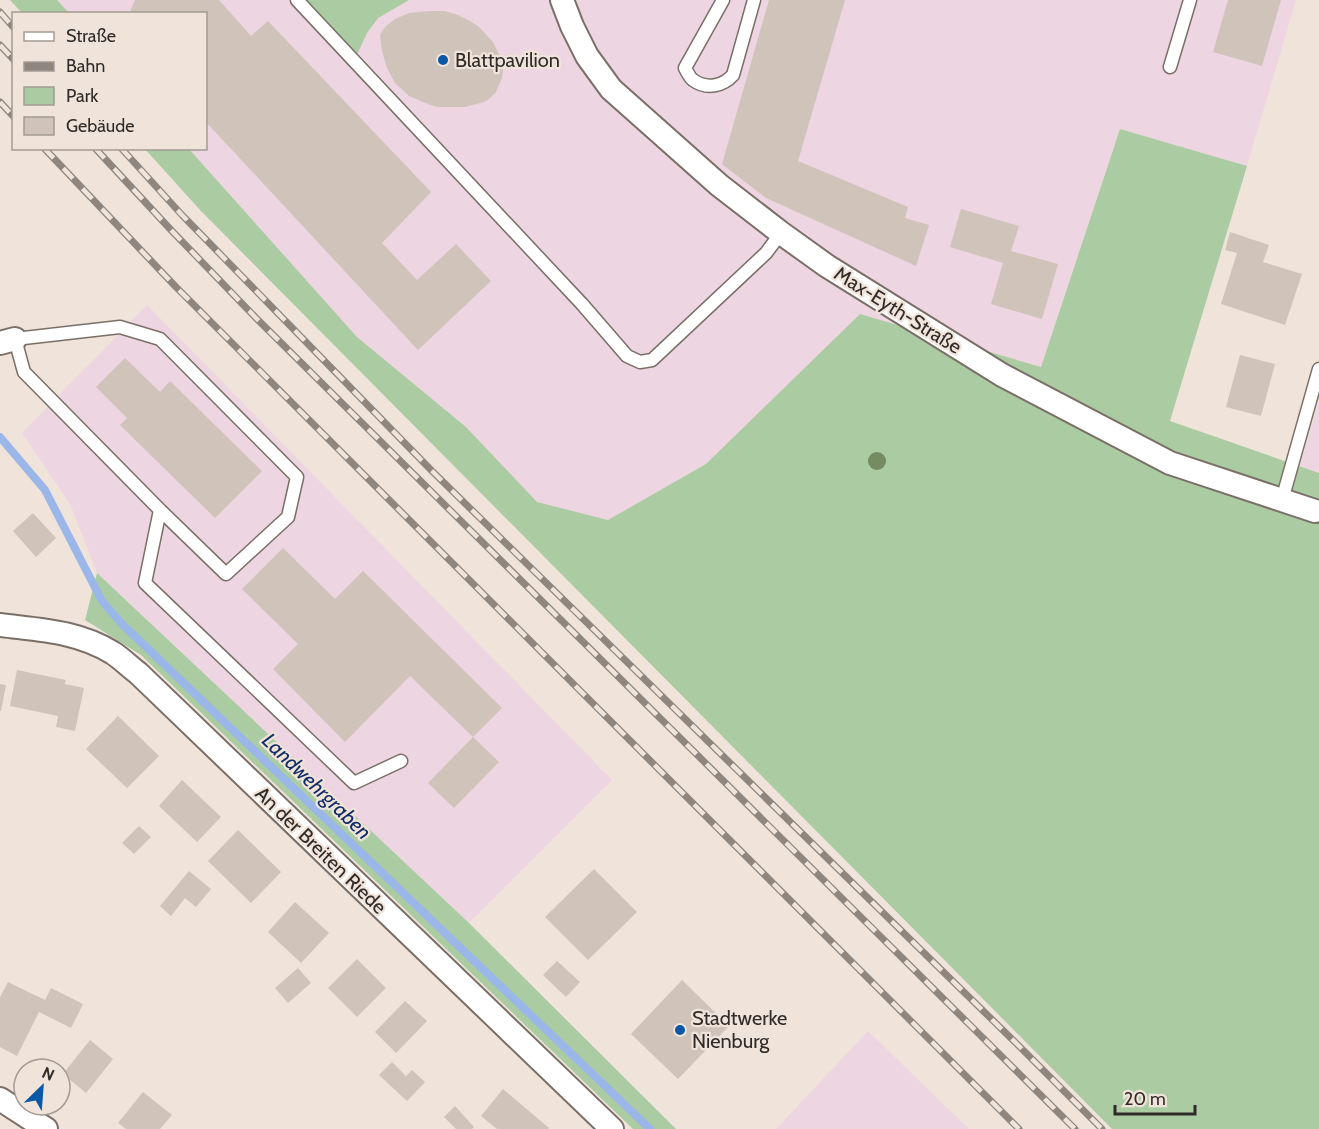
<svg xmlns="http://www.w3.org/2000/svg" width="1319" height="1129" font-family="Cabin,sans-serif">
  <rect width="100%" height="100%" fill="#f0e4da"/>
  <!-- commercial -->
  <g fill="#edd5e1">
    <path d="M57,0H1296L1247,166L1120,129L1041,367L860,314L715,459L608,520L537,502L466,427L357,337L189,149L206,148V14L69,13Z"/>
    <path d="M147,305L612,780L469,923L97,573L70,504L22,433Z"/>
    <path d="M1319,401V473L1300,466Z"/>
    <path d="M868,1031L969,1129H776Z"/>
  </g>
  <!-- green -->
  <g fill="#abcba3">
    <path d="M10,0H57L69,13H22Z"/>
    <path d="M301,0H409L378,18L367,33L356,57Z"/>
    <path d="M1120,129L1247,166L1170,421L1319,473V1129H1112L200,210L145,149H189L357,337L466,427L537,502L608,520L706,464L860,314L1041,367Z"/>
    <path d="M97,573L469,923L676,1129H633L141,655L85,620Z"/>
  </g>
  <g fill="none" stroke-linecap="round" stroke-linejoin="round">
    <!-- stream -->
    <path stroke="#9bb6e8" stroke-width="8" d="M0,437L45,490L102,601L122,624L650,1129"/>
  </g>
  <!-- building -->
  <g fill="#cfc3ba">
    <path d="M135,0H219L251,36L268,21L431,192L382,243L417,280L456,244L491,281L418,350L206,122V14H129Z"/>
    <path d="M769,0H845L798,161L908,207L905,218L929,225L916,266L766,198L722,164Z"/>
    <path d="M1228,0H1281L1262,66L1213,52Z"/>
    <path d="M429,11H445L458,15L470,21L479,27L493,42L502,61L503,70L502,78L496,92L489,99L484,102L465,107H437L428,104L409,96L395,83L387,68L382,51L380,35L385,27L395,19L409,13Z"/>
    <path d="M961,209L1019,226L1011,251L1058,264L1042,319L991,304L1003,263L950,247Z"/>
    <path d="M1230,232L1269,245L1263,262L1302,274L1285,325L1221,304L1237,253L1225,250Z"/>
    <path d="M1240,355L1275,364L1261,416L1226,407Z"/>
    <path d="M125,358L160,392L170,381L262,471L215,518L120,425L127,418L96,387Z"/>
    <path d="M33,513L56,538L36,557L13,531Z"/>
    <path d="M283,548L335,599L363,571L502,708L473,737L499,762L454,808L428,783L473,737L410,676L345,742L273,669L298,644L242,589Z"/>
    <path d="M17,670L66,680L65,684L84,688L75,731L56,727L58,716L10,706Z"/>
    <path d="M0,684L6,685L1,711H0Z"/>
    <path d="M118,716L159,756L127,788L86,749Z"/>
    <path d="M182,780L221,817L197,842L159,806Z"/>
    <path d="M139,826L151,837L134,854L122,843Z"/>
    <path d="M238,830L281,872L251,903L208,861Z"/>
    <path d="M594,869L637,912L588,960L545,917Z"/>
    <path d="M189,871L211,889L196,907L185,898L171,916L160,906Z"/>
    <path d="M295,902L329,933L301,963L268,932Z"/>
    <path d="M357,959L386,988L357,1017L328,988Z"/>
    <path d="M557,961L580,982L566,997L543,975Z"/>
    <path d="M298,968L311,983L288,1003L275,988Z"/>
    <path d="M682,980L729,1026L678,1079L631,1034Z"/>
    <path d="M8,982L45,1000L51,988L83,1004L71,1028L39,1012L17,1056L0,1047V997Z"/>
    <path d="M405,1001L427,1021L396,1053L375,1032Z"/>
    <path d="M90,1040L113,1059L86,1093L63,1074Z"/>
    <path d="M392,1062L406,1076L412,1070L425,1082L407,1101L379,1075Z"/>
    <path d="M503,1089L549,1128L548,1129H497L481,1116Z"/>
    <path d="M143,1092L172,1115L160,1129H126L118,1123Z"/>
    <path d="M455,1106L474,1127L472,1129H456L444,1117Z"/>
  </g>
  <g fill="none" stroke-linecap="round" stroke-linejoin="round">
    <!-- lane casing -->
    <g stroke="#7a6f67" stroke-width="15">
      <g id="lane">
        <path d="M297,0L582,304L627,356L640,362L652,360L766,253L781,233"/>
        <path d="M723,0L685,68C687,72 690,78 693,80C707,90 723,86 733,75L754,0"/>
        <path d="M1170,67L1190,0"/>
        <path d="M1282,500L1319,369"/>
        <path d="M160,510L226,574L288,517L297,477L160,339L120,327L15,339L24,372L160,510L145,583L354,783L401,761"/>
      </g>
    </g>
    <!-- street casing -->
    <g stroke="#7a6f67" stroke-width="26">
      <g id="street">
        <path d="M562,0L572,26L587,56L611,89L719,185L781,233L827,266L1002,375L1170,463L1315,511"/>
        <path d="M0,343L15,339"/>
        <path d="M0,625C39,630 78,631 113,653C122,659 130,667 138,673L612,1129"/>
        <path d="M0,1099L46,1129"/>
      </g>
    </g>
    <!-- lane -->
    <use href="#lane" stroke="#fff" stroke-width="12"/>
    <!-- street -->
    <use href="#street" stroke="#fff" stroke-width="22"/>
    <!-- rail casing -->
    <g stroke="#8e867f" stroke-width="7">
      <g id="rail">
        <path d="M0,12L14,28"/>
        <path d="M0,45L14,60"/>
        <path d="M0,102L14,117"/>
        <path d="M44,148L175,286L1019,1129"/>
        <path d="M95,148L171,230L257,319L1075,1129"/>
        <path d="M121,148L182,215L432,471L1018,1045L1102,1129"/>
      </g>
    </g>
    <!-- rail -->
    <use href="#rail" stroke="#f0e4da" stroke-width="4.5" stroke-dasharray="14" stroke-linecap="butt"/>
  </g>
  <!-- trees -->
  <circle fill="#758b62" cx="877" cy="461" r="9"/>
  <!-- markers -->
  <g fill="#0b58a6" stroke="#f0e4da" stroke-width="2">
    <circle cx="443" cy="60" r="6"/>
    <circle cx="680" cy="1030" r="6"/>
  </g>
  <g text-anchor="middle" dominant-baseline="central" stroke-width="4.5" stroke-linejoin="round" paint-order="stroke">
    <!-- poi labels -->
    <g font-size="20" fill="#302b28" stroke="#f0e4da" text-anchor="start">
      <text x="455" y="60">Blattpavilion</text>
      <text x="692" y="1018">Stadtwerke<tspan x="692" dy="23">Nienburg</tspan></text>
    </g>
    <!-- street labels -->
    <g font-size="20" fill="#302b28" stroke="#f0e4da">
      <text transform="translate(898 310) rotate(32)">Max-Eyth-Straße</text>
      <text transform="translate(321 850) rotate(44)">An der Breiten Riede</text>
    </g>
    <!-- water labels -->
    <g font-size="21" font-style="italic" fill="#102c66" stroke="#f0e4da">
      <text transform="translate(317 786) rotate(44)">Landwehrgraben</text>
    </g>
  </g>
  <!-- legend -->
  <rect x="12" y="12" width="195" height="138" fill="#f0e4da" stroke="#a39a93" stroke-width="1.5"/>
  <rect x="24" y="32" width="30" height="9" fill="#ffffff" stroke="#a39a93" stroke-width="1.5"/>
  <text x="66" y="42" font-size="18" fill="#302b28">Straße</text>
  <rect x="24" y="62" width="30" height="9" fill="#8e867f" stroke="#a39a93" stroke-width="1.5"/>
  <text x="66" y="72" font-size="18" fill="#302b28">Bahn</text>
  <rect x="24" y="87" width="30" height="18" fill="#abcba3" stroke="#a39a93" stroke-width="1.5"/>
  <text x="66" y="102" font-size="18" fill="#302b28">Park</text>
  <rect x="24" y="117" width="30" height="18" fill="#cfc3ba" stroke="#a39a93" stroke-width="1.5"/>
  <text x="66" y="132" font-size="18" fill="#302b28">Gebäude</text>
  <!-- north arrow -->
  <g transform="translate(42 1087) rotate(25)"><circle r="28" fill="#f0e4da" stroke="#a39a93" stroke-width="1.5"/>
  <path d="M0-4.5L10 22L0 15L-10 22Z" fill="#0b58a6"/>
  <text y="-9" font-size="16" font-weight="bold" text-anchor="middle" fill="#302b28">N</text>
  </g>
  <!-- scale -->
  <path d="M1115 1105v9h80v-9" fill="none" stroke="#302b28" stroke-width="3"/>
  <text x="1124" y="1105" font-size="18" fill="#302b28" stroke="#f0e4da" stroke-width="4.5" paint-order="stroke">20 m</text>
</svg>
